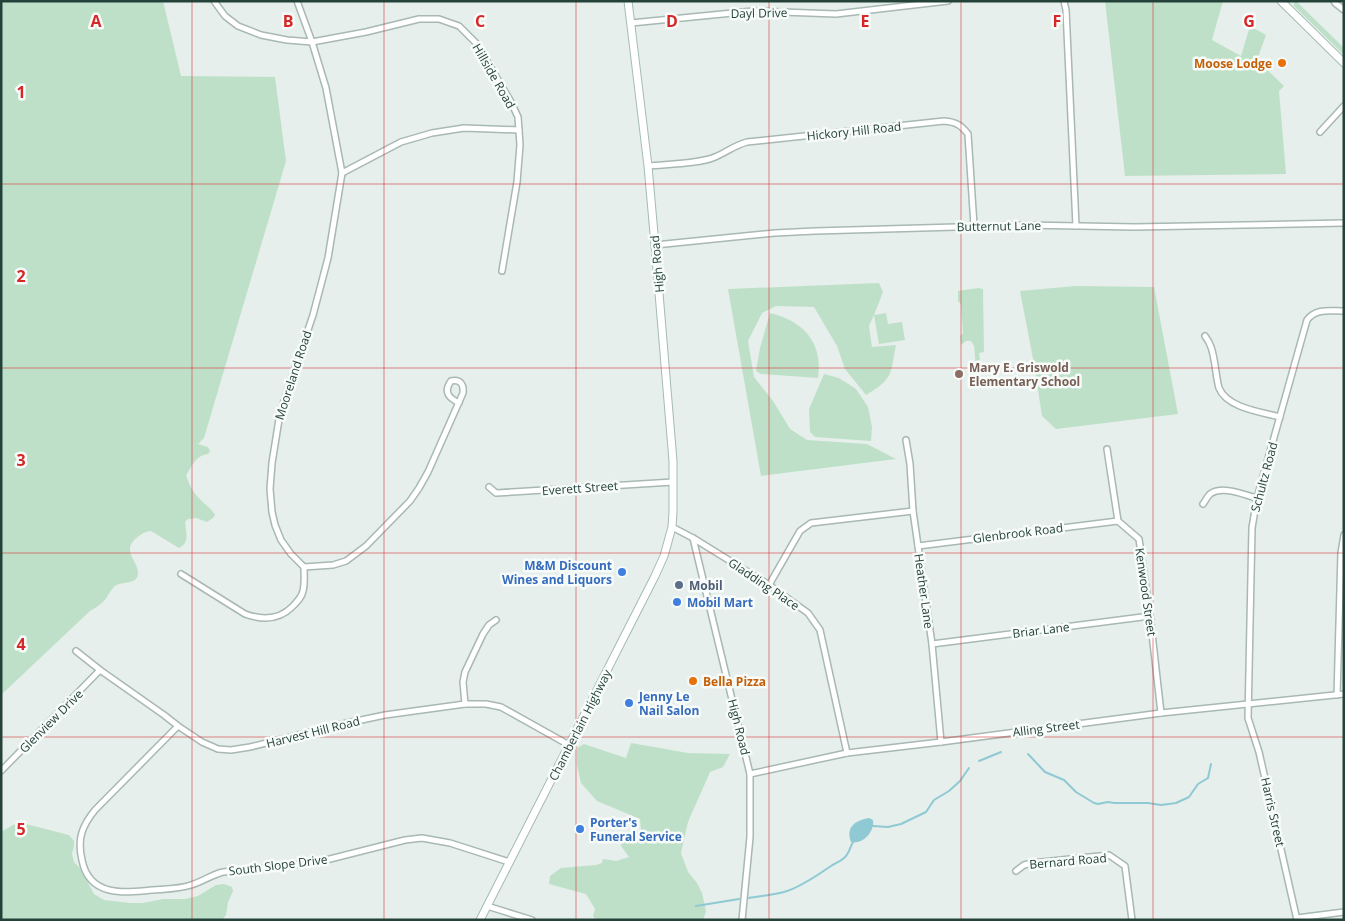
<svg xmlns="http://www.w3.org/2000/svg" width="1345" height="921" font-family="'Open Sans',sans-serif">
  <rect width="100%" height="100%" fill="#e6efeb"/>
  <!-- green -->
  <g fill="#bfe0c8">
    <path d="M1,1H163L181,76L275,77L286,161L204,438L198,444L208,447L210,451L208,454C195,456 193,465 186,475C189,484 192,491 198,497C203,504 211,507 215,515L213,518L207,522L196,518L188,519L185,522C186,532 190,543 179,548L151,531C143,531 132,540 130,547C130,550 130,553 131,555C134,562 138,566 138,574C137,585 122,581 115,586C110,590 108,597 104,601C100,605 95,608 90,611L1,695Z"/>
    <path d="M1105,1H1223L1212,40L1241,56L1250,26L1266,35L1257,60L1284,86L1279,91L1286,174L1125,176Z"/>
    <path d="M1294,1H1296L1344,48V55L1294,6Z"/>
    <path d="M879,283L883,292L874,315L886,313L888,324L902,322L905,340L879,344L874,315L869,326L872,347L896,345C890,375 894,378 866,395L845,369L837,346L814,307L776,306L762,313L748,341L754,377L773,401L790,429L807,440L867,444L896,459L761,476L728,289Z"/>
    <path d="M1075,286L1154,287L1178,414L1056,429L1042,416L1034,364L1020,291Z"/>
    <path d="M978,288L983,289L984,352L979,353L981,367L976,368L974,346L971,341H966L961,345L960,336L963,333L961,304L958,301V291Z"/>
    <path d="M770,313C803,321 823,342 818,378L761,374L756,371L760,348Z"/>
    <path d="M824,374L839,378L856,389L868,407L872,427L871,441L815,437L810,432L809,409Z"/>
    <path d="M631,743L688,753L730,754L723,767L710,772L688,822L681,853L688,872L697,883L702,893L706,911L703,920H596L593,916L595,909L586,894L549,884L550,876L561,868L596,865L602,863L603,859L616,861L629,857L621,846L625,832L641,831L640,819L597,801L581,783L577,765V748L584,744L626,758Z"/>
    <path d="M22,823L69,835L74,841V846L72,854L74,862L80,868L94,894L104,900L130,903H143L163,899H185L198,896L216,885L224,884L232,887L233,891L228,902L226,915L222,920H1V832L13,825Z"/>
  </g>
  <!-- water -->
  <path fill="#8ec9d4" d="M869,818L873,820C875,831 863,845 851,842C845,827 856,820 869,818Z"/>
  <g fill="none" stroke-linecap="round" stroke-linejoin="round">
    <!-- stream -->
    <g stroke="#8ec9d4" stroke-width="2">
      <path d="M1028,754L1045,772L1064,780L1076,792L1094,803L1098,804L1108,802L1114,803H1148L1161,805L1176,803L1189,797L1198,784L1208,778L1211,764"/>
      <path d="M979,761L1001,752"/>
      <path d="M873,826L888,827L901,824L926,812L934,800L949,791L960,781L969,768"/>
      <path d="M749,898C761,896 772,895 784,892C799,888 818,875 831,866C835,863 840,862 844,858C849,854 850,847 853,842"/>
      <path d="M696,906L739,899"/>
    </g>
    <!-- street casing -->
    <g stroke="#a8b8b2" stroke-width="8">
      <g id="street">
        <path d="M214,1L225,16L238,26L261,35L287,40L312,42L366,32L419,19H439L459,26L477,44L511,102L518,117L520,145L517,182L502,271"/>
        <path d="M297,1L312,42L326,88L342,173L328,258L313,315L280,413L272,463L270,489L272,512L275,525L281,540L291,554L304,567L333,565L346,561L366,546L410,501L419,488L428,472L463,393C464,384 460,379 451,381C443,392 449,398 459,403"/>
        <path d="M1064,1L1066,10L1076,226"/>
        <path d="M1334,1L1335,3L1344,10"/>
        <path d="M631,23L753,11L836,14L948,1"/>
        <path d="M1320,132L1344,106"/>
        <path d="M648,166C666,164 699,164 715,157C727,152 733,146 747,142L944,121C956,122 961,125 968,134L974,226"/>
        <path d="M342,173L401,142L432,133L464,128L519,130"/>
        <path d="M655,245L775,233L815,231L1024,225L1135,227L1344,223"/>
        <path d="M1205,336C1212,345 1213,354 1215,365C1216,372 1217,381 1219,388C1227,408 1261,412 1280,417"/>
        <path d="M906,440L910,464L913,511L932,644L941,742"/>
        <path d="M1107,449L1118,521L1139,539L1150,616L1161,713"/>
        <path d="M489,487L496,493L673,482"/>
        <path d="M1203,504C1205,501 1208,496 1210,494C1223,485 1244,495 1257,498"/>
        <path d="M672,527L693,538L769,585L808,613L820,630L847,753"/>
        <path d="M693,538L750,774V837L742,920"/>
        <path d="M918,546L1118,521"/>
        <path d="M181,574L245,614C262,620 279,620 292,607C297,602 302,597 303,591C305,583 304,575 304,567"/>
        <path d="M769,585L800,531L811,523L913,511"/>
        <path d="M932,644L1150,616"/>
        <path d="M76,651L100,670L164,715L178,726L202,742L218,749L231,750L250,747L347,723L385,715L465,704H486L501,707L569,745"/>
        <path d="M1337,695L1341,553L1344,535"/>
        <path d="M465,704L463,682L465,672L483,634L489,625L496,620"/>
        <path d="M178,726L95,810C82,826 77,839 82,860C89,897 124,893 153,890C166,889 179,889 191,885C202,882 211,875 223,872L302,864L326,860L405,840L422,838L450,843L509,862"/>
        <path d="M1,771L100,670"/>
        <path d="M750,774L847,753L941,742L1161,713L1344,694"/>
        <path d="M1016,871L1024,865L1032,863L1109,855L1125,866L1132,920"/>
        <path d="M487,906L532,920"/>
        <path d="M1297,918L1344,912"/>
        <path d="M1297,920L1259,752L1248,718L1252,528L1257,498L1307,320C1316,308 1330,311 1344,311"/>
      </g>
    </g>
    <!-- secondary casing -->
    <g stroke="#a4bbb3" stroke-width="9">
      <g id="secondary">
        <path d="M1281,1L1344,63"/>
        <path d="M480,920L655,576L664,556L672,527L673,512V461L655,245L648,166L628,1"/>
      </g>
    </g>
    <!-- street -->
    <use href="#street" stroke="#fff" stroke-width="5"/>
    <!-- secondary -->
    <use href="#secondary" stroke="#fff" stroke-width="7"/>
  </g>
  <!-- grid -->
  <path fill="none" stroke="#d62828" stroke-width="1" stroke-opacity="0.55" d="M192,1V920M384,1V920M576,1V920M769,1V920M961,1V920M1153,1V920M1,184H1344M1,368H1344M1,553H1344M1,737H1344"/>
  <!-- markers -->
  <g fill="#e8710a" stroke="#f7fbf9" stroke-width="2">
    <circle cx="1282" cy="63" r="5"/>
    <circle cx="693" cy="681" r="5"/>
  </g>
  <circle fill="#8d6e63" stroke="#f7fbf9" stroke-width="2" cx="959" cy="374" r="5"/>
  <g fill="#3f7fe0" stroke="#f7fbf9" stroke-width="2">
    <circle cx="622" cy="572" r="5"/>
    <circle cx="677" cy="602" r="5"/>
    <circle cx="629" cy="703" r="5"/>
    <circle cx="580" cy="829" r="5"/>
  </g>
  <circle fill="#5c6f8a" stroke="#f7fbf9" stroke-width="2" cx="679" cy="585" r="5"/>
  <g text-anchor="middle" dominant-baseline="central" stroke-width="5" stroke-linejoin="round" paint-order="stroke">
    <!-- street labels -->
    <g font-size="12" fill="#24423a" stroke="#f7fbf9">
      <text transform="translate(759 13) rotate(-1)">Dayl Drive</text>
      <text transform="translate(494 76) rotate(60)">Hillside Road</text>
      <text transform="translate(854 131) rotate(-6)">Hickory Hill Road</text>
      <text transform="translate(999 226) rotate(-1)">Butternut Lane</text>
      <text transform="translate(657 264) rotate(-95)">High Road</text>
      <text transform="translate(293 375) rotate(-72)">Mooreland Road</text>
      <text transform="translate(1264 477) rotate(-75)">Schultz Road</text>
      <text transform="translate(580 488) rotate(-4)">Everett Street</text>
      <text transform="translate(1018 533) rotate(-7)">Glenbrook Road</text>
      <text transform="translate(764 584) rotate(34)">Gladding Place</text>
      <text transform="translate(924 591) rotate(82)">Heather Lane</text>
      <text transform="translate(1146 592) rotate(82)">Kenwood Street</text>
      <text transform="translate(1041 630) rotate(-7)">Briar Lane</text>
      <text transform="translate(51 721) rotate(-45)">Glenview Drive</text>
      <text transform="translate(580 725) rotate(-63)">Chamberlain Highway</text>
      <text transform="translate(739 727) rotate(76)">High Road</text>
      <text transform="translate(1046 728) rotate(-7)">Alling Street</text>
      <text transform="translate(313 732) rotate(-14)">Harvest Hill Road</text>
      <text transform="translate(1273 812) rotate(77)">Harris Street</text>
      <text transform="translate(1068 861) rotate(-5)">Bernard Road</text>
      <text transform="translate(278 865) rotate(-7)">South Slope Drive</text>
    </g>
    <!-- food labels -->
    <g font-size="12" font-weight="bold" fill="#c56008" stroke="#f7fbf9" text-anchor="end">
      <text x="1272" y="63">Moose Lodge</text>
      <text x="703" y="681" text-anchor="start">Bella Pizza</text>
    </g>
    <!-- education labels -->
    <g font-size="12" font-weight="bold" fill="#785e54" stroke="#f7fbf9" text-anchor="start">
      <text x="969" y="367">Mary E. Griswold<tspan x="969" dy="14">Elementary School</tspan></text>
    </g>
    <!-- shop labels -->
    <g font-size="12" font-weight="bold" fill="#366cbe" stroke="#f7fbf9" text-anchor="start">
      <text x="612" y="565" text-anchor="end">M&amp;M Discount<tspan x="612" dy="14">Wines and Liquors</tspan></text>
      <text x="687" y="602">Mobil Mart</text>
      <text x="639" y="696">Jenny Le<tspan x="639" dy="14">Nail Salon</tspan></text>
      <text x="590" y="822">Porter's<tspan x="590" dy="14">Funeral Service</tspan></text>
    </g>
    <!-- service labels -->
    <g font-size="12" font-weight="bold" fill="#4e5e75" stroke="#f7fbf9" text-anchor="start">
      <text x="689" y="585">Mobil</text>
    </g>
  </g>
  <g font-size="16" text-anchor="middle" font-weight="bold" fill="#d62828" stroke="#f7fbf9" stroke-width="5" stroke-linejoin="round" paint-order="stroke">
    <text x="96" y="27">A</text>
    <text x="288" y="27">B</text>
    <text x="480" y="27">C</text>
    <text x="672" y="27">D</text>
    <text x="865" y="27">E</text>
    <text x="1057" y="27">F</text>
    <text x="1249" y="27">G</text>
    <text x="21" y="98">1</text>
    <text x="21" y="282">2</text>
    <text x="21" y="466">3</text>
    <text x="21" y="650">4</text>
    <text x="21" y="835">5</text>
  </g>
  <!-- border -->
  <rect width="1345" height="921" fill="none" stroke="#24423a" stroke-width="5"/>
</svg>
